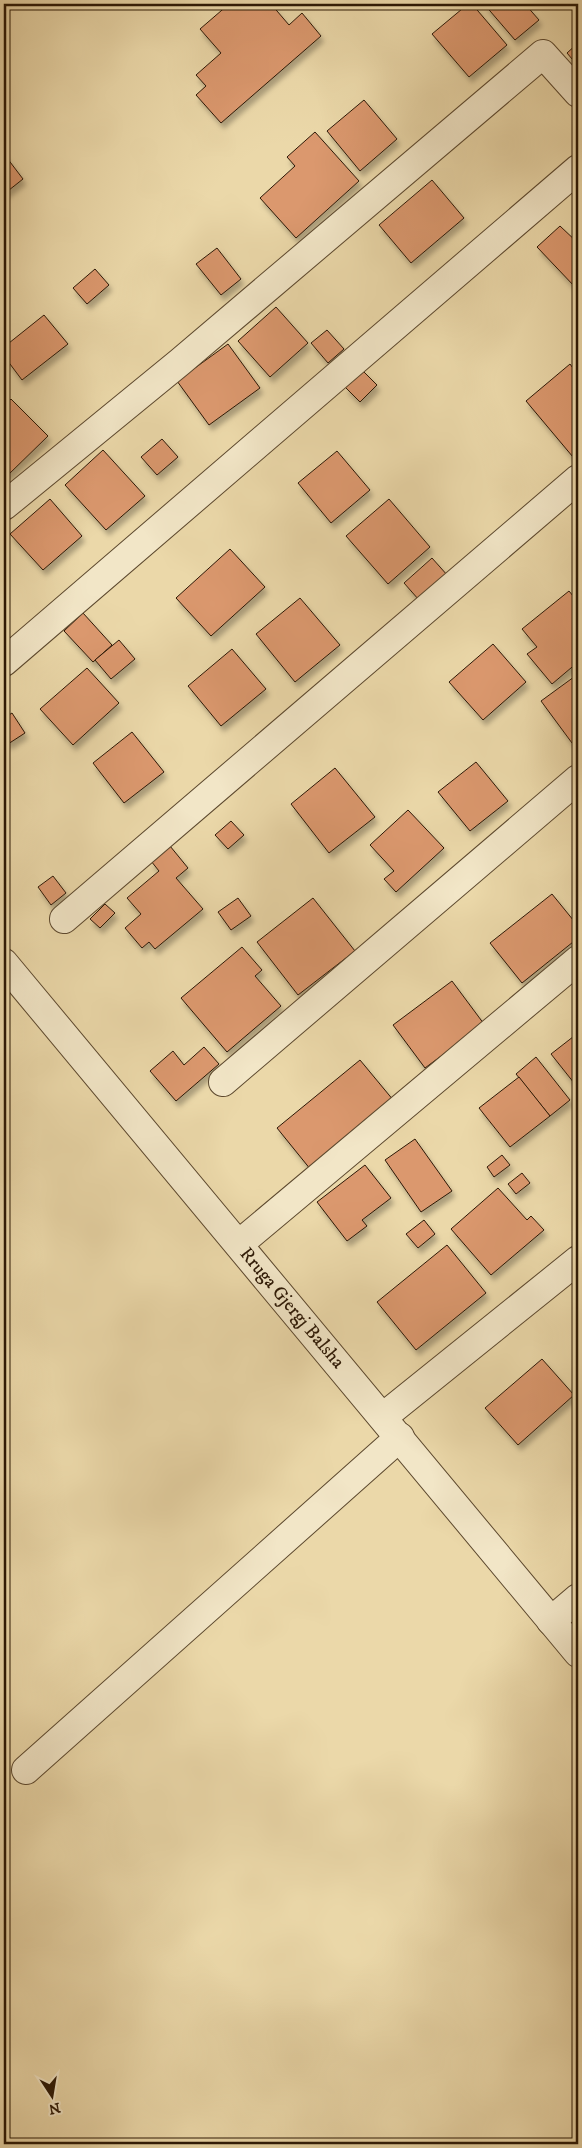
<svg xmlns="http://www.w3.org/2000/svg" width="582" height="2148" font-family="'IM FELL DW Pica',serif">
  <defs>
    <filter id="shadow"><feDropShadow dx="3" dy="5.5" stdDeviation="2.5" flood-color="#0004"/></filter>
  </defs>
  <rect width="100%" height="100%" fill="#ebd8a9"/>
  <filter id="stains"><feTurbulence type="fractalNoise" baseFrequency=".004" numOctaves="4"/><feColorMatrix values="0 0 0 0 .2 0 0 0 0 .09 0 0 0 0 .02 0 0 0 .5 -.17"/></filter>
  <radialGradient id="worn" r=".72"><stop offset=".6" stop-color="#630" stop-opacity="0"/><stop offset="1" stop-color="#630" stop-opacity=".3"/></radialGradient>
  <!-- building -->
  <g fill="#db986e" stroke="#2c1805" filter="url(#shadow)">
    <path d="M229,4H271L289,25L302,13L321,36L221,123L196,95L206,86L196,75L221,53L200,29Z"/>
    <path d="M468,4H472L507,45L469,77L432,34Z"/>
    <path d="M484,4H525L539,20L515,40Z"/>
    <path d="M578,43V66L567,53Z"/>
    <path d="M364,100L397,139L360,171L327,131Z"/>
    <path d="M315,132L359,181L296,238L260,198L295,166L287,157Z"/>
    <path d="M4,154L23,179L4,194Z"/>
    <path d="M432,180L464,218L411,263L379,225Z"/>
    <path d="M560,226L578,243V284L575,287L537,247Z"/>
    <path d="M217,248L241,279L221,295L196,264Z"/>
    <path d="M95,269L109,285L87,304L73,288Z"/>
    <path d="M276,307L308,343L270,377L238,341Z"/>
    <path d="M44,315L68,344L22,380L4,356V347Z"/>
    <path d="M327,330L344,349L328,363L311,343Z"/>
    <path d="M228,344L260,388L209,425L177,381Z"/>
    <path d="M570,364L578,375V463L526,401Z"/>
    <path d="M362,370L377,385L360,402L345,387Z"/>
    <path d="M11,399L48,436L7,476L4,473V406Z"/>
    <path d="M162,439L178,457L157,475L141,457Z"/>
    <path d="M103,450L145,496L106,530L65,485Z"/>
    <path d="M337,451L370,490L331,523L298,483Z"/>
    <path d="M50,499L82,536L43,570L10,534Z"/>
    <path d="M389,499L430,547L388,584L346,536Z"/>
    <path d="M230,549L265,587L211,636L176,598Z"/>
    <path d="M432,558L448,576L419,600L404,583Z"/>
    <path d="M569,591L578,602V662L552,684L527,654L537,647L522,629Z"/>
    <path d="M300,598L340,645L295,682L256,634Z"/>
    <path d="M83,613L112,645L93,662L64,631Z"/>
    <path d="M119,640L135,659L111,679L95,660Z"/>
    <path d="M493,644L526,682L483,720L449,682Z"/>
    <path d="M232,649L266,689L221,726L188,686Z"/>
    <path d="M87,668L119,703L73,745L40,709Z"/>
    <path d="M578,674V739L572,743L541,701Z"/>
    <path d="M12,713L25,733L8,744L4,738V718Z"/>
    <path d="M132,732L164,772L124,803L93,763Z"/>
    <path d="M476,762L508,801L470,831L438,792Z"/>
    <path d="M335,768L375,817L329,853L291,804Z"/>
    <path d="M408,810L444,848L396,892L384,879L394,871L370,845Z"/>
    <path d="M231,821L244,835L228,849L215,835Z"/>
    <path d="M170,846L188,868L176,878L203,909L155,949L149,942L142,948L125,928L141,914L127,898L159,871L151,861Z"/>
    <path d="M53,876L66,893L51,905L38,887Z"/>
    <path d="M552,894L578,926V938L522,983L490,943Z"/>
    <path d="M238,898L251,916L231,930L218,912Z"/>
    <path d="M313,898L355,951L298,995L257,942Z"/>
    <path d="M105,904L115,913L100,928L90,919Z"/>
    <path d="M242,947L262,970L255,976L281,1006L227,1052L181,998Z"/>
    <path d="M452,981L484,1024L425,1068L393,1025Z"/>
    <path d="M578,1033V1088L551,1054Z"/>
    <path d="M204,1047L219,1064L176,1101L150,1071L173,1051L184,1065Z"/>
    <path d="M536,1057L570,1100L550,1116L516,1074Z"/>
    <path d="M360,1060L394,1101L311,1170L277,1128Z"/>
    <path d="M519,1077L550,1116L510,1147L479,1108Z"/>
    <path d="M415,1139L452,1191L421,1212L385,1160Z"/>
    <path d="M502,1155L510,1165L494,1177L487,1167Z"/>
    <path d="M365,1165L391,1198L362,1220L367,1226L347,1241L317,1202Z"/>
    <path d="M522,1173L530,1183L516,1194L508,1184Z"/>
    <path d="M498,1188L527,1220L531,1216L544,1230L491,1275L451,1229Z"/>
    <path d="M424,1220L435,1234L418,1248L406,1234Z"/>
    <path d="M447,1245L486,1293L416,1350L377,1302Z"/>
    <path d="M542,1359L574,1395L518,1445L485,1408Z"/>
  </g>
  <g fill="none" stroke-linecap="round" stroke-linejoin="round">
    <!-- minor casing -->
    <g stroke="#5c482e" stroke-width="30">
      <g id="minor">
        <path d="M4,506L180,362L543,54L578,93"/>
        <path d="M4,662L578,169"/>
        <path d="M64,919L578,479"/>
        <path d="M4,963L578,1653"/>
        <path d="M223,1082L578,779"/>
        <path d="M239,1244L578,960"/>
        <path d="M383,1417L578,1260"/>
        <path d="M551,1621L578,1598"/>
        <path d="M26,1770L400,1437"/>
      </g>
    </g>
    <!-- minor -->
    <use href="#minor" stroke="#f2e6c7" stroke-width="28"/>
  </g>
  <g text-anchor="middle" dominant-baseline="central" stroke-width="4" stroke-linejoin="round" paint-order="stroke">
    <!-- street labels -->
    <g font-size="19" fill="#2c1805" stroke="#f2e6c7">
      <text transform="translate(292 1308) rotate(50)">Rruga Gjergj Balsha</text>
    </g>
  </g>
  <!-- margin -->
  <rect width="582" height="2148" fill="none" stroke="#ebd8a9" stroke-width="20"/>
  <rect x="5" y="5" width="572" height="2138" fill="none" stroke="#2c1805" stroke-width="2.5"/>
  <rect x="10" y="10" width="562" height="2128" fill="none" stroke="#2c1805"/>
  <!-- north arrow -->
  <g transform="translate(52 2096) rotate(168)" stroke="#f2e6c7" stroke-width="4" paint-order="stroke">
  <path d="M0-4L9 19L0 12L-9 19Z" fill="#2c1805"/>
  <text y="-8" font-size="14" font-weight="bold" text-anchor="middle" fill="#2c1805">N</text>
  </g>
  <rect width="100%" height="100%" filter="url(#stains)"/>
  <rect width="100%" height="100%" fill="url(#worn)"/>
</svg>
